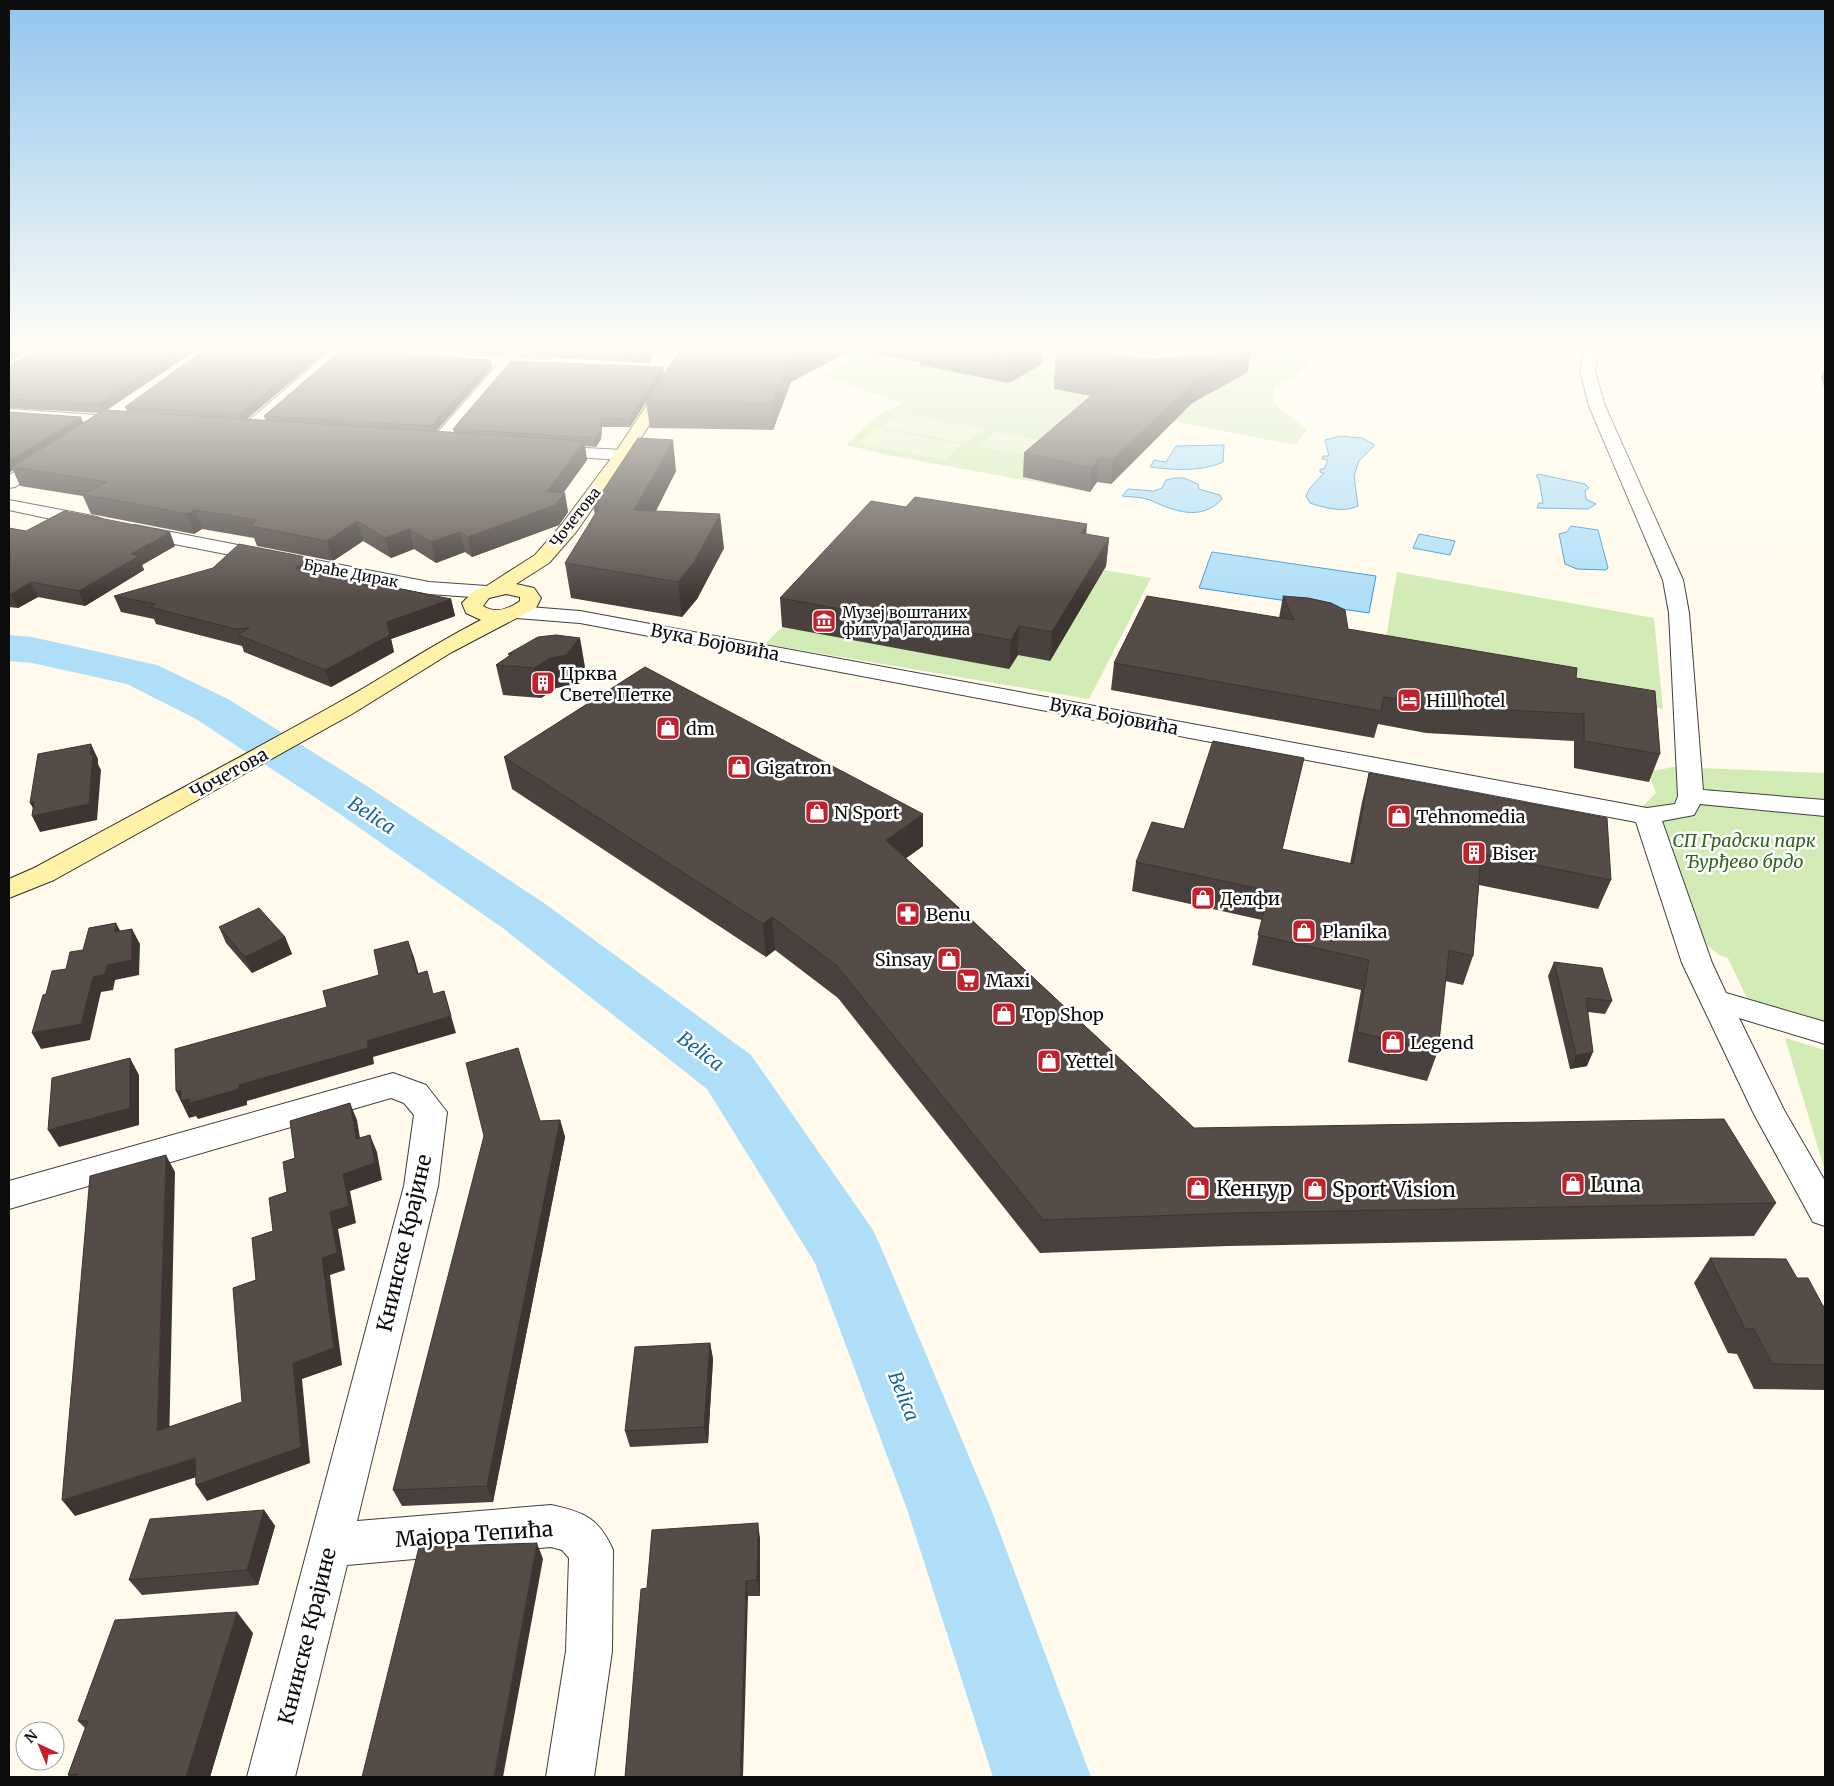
<svg xmlns="http://www.w3.org/2000/svg" width="1834" height="1786" font-family="Merriweather,serif">
  <rect width="100%" height="100%" fill="#fffaeb"/>
  <!-- green -->
  <g fill="#d2eab4">
    <path d="M832,350H1314V352C1307,372 1293,379 1274,387L1273,402L1307,430L1295,445L1173,421L1137,458L1097,450L1073,489L893,456L846,445L877,416L902,403L823,375L851,360Z"/>
    <path d="M1079,561L1106,566L1104,570L1151,578L1089,699L765,644L782,627Z"/>
    <path d="M1397,572L1654,618L1663,709L1383,656Z"/>
    <path d="M1673,767L1825,773V1033L1753,1011L1728,958L1719,955L1687,929L1641,808L1656,793L1648,772Z"/>
    <path d="M1785,1038L1825,1050V1171Z"/>
  </g>
  <!-- pitch -->
  <g fill="#e3f1c6">
    <path d="M900,413L984,429L966,443L881,427Z"/>
    <path d="M877,428L962,445L944,460L857,443Z"/>
    <path d="M996,432L1084,449L1068,464L978,446Z"/>
  </g>
  <!-- water -->
  <g fill="#aedef8" stroke="#3397d0">
    <path d="M1340,436L1362,438L1375,445L1359,461L1354,476L1358,506C1345,513 1324,508 1310,503L1306,496L1310,488L1324,473L1320,472V469H1324L1328,460L1322,459L1323,456H1329L1325,440Z"/>
    <path d="M1224,445L1223,462C1201,472 1174,470 1150,467L1154,460L1166,462L1176,446Z"/>
    <path d="M1538,474L1585,484L1589,488L1585,491L1586,499L1596,504L1588,509L1537,508L1539,503H1543L1539,480L1536,476Z"/>
    <path d="M1175,478H1184L1198,484L1199,489L1220,495L1222,499C1201,522 1174,511 1150,500C1142,497 1131,497 1122,496L1128,489L1154,491L1162,488L1166,480Z"/>
    <path d="M1571,526L1598,530L1608,568L1606,570L1577,569L1565,564L1559,534L1567,532Z"/>
    <path d="M1419,534L1455,541L1450,555L1413,548Z"/>
    <path d="M1212,552L1376,576L1369,613L1199,588Z"/>
  </g>
  <g fill="none" stroke-linecap="round" stroke-linejoin="round">
    <!-- river -->
    <path fill="#aedef8" fill-rule="evenodd" d="M9,635L32,637L157,665L228,699L370,788L544,903L751,1055L873,1230L883,1252L991,1509L1091,1777H993L907,1509L815,1263L707,1089L504,929L334,810L196,719L127,684L32,663L9,661Z"/>
    <!-- street casing -->
    <g stroke="#3f3f3f" stroke-width="2">
      <g id="street">
        <path d="M325,350H382L384,353L377,357L344,355L253,433H241L239,430L241,427L328,353Z"/>
        <path d="M510,350H524L519,358L549,360L556,364L549,368L512,366L443,448H431L429,444L431,440L497,365L454,362L449,361L447,358L449,355L504,357Z"/>
        <path d="M1584,350H1598L1595,371L1605,406L1683,580L1689,613L1703,790L1825,800V816L1700,804L1694,815L1662,821L1712,963L1726,993L1825,1022V1044L1739,1018L1784,1110L1825,1181V1226L1813,1222L1754,1114L1682,963L1636,822L580,623L516,618L509,616L506,612L509,608L516,606L580,611L1647,808L1675,804L1678,796L1669,613L1663,580L1589,406L1580,371Z"/>
        <path d="M9,409L124,417L132,422L124,427L9,419Z"/>
        <path d="M549,446L622,450L628,451L630,455L628,459L622,460L543,455L541,451L543,447Z"/>
        <path d="M48,453L54,454L57,458L54,462L15,487L9,488V475Z"/>
        <path d="M9,500L93,516L100,518L102,522L100,526L93,528L9,510Z"/>
        <path d="M135,525L429,582L487,586L494,588L497,592L494,596L487,598L429,594L128,535L126,531L128,527Z"/>
        <path d="M393,1073L426,1085L447,1112L438,1186L357,1521L551,1505C584,1512 599,1518 613,1550L612,1651L594,1777H546L566,1651L569,1558L562,1550L551,1547L347,1565L295,1777H247L404,1186L414,1115L404,1103L391,1098L9,1209V1181Z"/>
      </g>
    </g>
    <!-- secondary casing -->
    <g stroke="#2e2e2e" stroke-width="2">
      <path id="secondary" d="M683,350H697L630,455L576,532L549,563L516,584L534,588L541,598L536,608L452,652L352,714L54,880L9,898V879L34,868C134,814 234,761 334,705C383,678 430,646 481,620L466,613L462,603L475,590L485,587L535,555L562,524L615,453ZM506,594L520,597V601C509,609 495,614 483,606L489,598Z"/>
    </g>
    <!-- street -->
    <use href="#street" fill="#fff" fill-rule="evenodd"/>
    <!-- secondary -->
    <use href="#secondary" fill="#fff2a6" fill-rule="evenodd"/>
  </g>
  <!-- wall -->
  <g fill="#49413e">
    <path d="M196,350L107,410L127,411L125,407L204,350H324L325,353L247,419L265,420L264,416L492,368L436,431L454,432L453,429L663,367L664,374L680,350H1043L1042,364L1009,383L920,365V362L852,350L791,382L773,430L650,428L646,402L630,427H602L601,439L596,447L585,446L587,460L563,493L568,512L559,525L472,557L465,552L436,563L414,549L391,558L363,541L333,561L257,546L254,538L202,529L194,534L91,514L83,496L20,486L13,470L9,473V412L83,423L99,413L9,408V366Z"/>
    <path d="M427,350H508L503,355Z"/>
    <path d="M521,350H658L648,363L522,356Z"/>
    <path d="M1149,360L1248,372L1192,403L1111,484L1097,482L1090,492L1023,477L1024,453L1091,396L1054,389L1055,367Z"/>
    <path d="M1825,367V391L1821,377Z"/>
    <path d="M676,471L656,511L724,548L697,599L682,617L571,598L565,563L595,514L593,506Z"/>
    <path d="M906,507L1109,538L1106,566L1050,661L1018,655L1009,669L782,627L780,598Z"/>
    <path d="M9,528L26,531L175,546L142,565L144,570L85,606L38,597L18,608L9,607Z"/>
    <path d="M315,572L451,599L455,616L391,639L394,652L331,687L244,652L242,646L156,624L154,619L121,612L114,596Z"/>
    <path d="M1283,596L1348,629L1576,678L1660,754L1649,782L1574,768V741L1426,733L1378,724L1374,738L1111,690L1114,663L1279,618Z"/>
    <path d="M508,654L585,667L571,685L556,688L541,698L503,695L496,665L509,656Z"/>
    <path d="M504,757L923,846L906,858L1194,1128L1776,1203L1754,1236L1227,1246L1040,1253L838,998L775,950L766,957L512,789Z"/>
    <path d="M1369,773L1611,880L1598,909L1479,885L1473,956L1463,985L1445,981L1438,1051L1427,1081L1348,1062L1361,990L1252,965L1262,920L1132,891L1136,862L1184,829L1297,786L1282,849L1350,864L1362,802Z"/>
    <path d="M219,927L285,937L292,954L252,973L226,943Z"/>
    <path d="M1554,962L1612,1001L1605,1014L1588,1012L1587,1066L1570,1069L1548,976Z"/>
    <path d="M560,1120L565,1137L493,1502L402,1506L393,1490L540,1121Z"/>
    <path d="M1710,1258L1797,1278L1823,1306H1825V1390L1754,1389L1737,1354L1728,1353L1694,1283Z"/>
    <path d="M710,1343L713,1359L708,1443L630,1447L625,1431Z"/>
    <path d="M264,1510L275,1526L258,1585L142,1595L129,1580Z"/>
    <path d="M760,1538V1596H748L647,1588Z"/>
    <path d="M253,1633L210,1777H70L68,1775L85,1728L78,1721Z"/>
  </g>
  <!-- shaded-wall -->
  <g fill="#3c3532">
    <path d="M12,350H30L9,362V352Z"/>
    <path d="M181,350H196L102,413L99,404Z"/>
    <path d="M317,350H324L325,353L242,423L240,414Z"/>
    <path d="M502,350H508L503,355Z"/>
    <path d="M651,350H658L648,363L647,354Z"/>
    <path d="M802,350H852L791,382L773,430L772,403L789,356Z"/>
    <path d="M1024,350H1043L1042,364L1009,383L1011,357Z"/>
    <path d="M1251,351L1248,372L1192,403L1111,484L1113,460L1195,380Z"/>
    <path d="M491,360L492,368L433,435L431,426Z"/>
    <path d="M663,367L664,375L646,401V402L630,427L629,419Z"/>
    <path d="M81,417L84,426L12,467L13,470L9,473V461Z"/>
    <path d="M601,418L602,427L601,439L596,447L595,438Z"/>
    <path d="M673,440L676,471L639,544L634,510Z"/>
    <path d="M584,441L587,460L554,506L565,493L568,512L559,525L472,557L468,537L547,492Z"/>
    <path d="M1099,458L1097,482L1090,492L1092,468Z"/>
    <path d="M195,510L202,529L194,534L187,514Z"/>
    <path d="M720,514L724,548L697,599L682,617L678,582Z"/>
    <path d="M357,521L363,541L333,561L327,541Z"/>
    <path d="M1087,524L1085,551L1081,533Z"/>
    <path d="M409,529L414,549L391,558L385,538Z"/>
    <path d="M170,532L175,546L142,565L144,570L85,606L79,591L131,554Z"/>
    <path d="M460,532L465,552L436,563L431,542Z"/>
    <path d="M1109,538L1106,566L1050,661L1052,632Z"/>
    <path d="M311,558L315,574L295,568Z"/>
    <path d="M31,582L38,597L18,608L11,594Z"/>
    <path d="M451,599L455,616L391,639L394,652L331,687L325,670L387,622Z"/>
    <path d="M1019,626L1018,655L1009,669L1011,640Z"/>
    <path d="M580,638L585,667L571,685L556,688L541,698L534,668Z"/>
    <path d="M91,744L98,759V764L101,770L97,820L40,832L32,816L37,815L30,803L90,755Z"/>
    <path d="M1304,758L1297,786L1276,878L1282,849Z"/>
    <path d="M923,814V846L887,872L886,840Z"/>
    <path d="M772,917L775,950L766,957L763,924Z"/>
    <path d="M116,923L124,938L114,932Z"/>
    <path d="M132,929L140,944L139,975L115,980L113,990L101,992L90,1040L41,1049L32,1033L107,965Z"/>
    <path d="M285,937L292,954L252,973L245,957Z"/>
    <path d="M408,941L414,957L423,990L417,974Z"/>
    <path d="M444,991L456,1033L373,1057L374,1064L247,1101V1105L198,1119L196,1116L189,1118L176,1091L239,1085L367,1041Z"/>
    <path d="M1593,1052L1587,1066L1570,1069L1576,1055Z"/>
    <path d="M130,1058L139,1075V1125L59,1147L48,1130Z"/>
    <path d="M350,1103L357,1120L363,1156L356,1139Z"/>
    <path d="M560,1120L565,1137L493,1502L487,1486Z"/>
    <path d="M370,1135L377,1152L382,1180L350,1191L356,1223L338,1229L345,1270L330,1275L342,1365L302,1379L310,1463L207,1501L196,1485L293,1363L322,1258L330,1212L343,1174Z"/>
    <path d="M166,1155L175,1172L169,1448L157,1431Z"/>
    <path d="M710,1343L713,1359L708,1443L704,1427Z"/>
    <path d="M195,1458L206,1474L75,1516L62,1500Z"/>
    <path d="M264,1510L275,1526L258,1585L247,1570Z"/>
    <path d="M758,1523L760,1538V1596L757,1580Z"/>
    <path d="M537,1543L543,1559L503,1777H494Z"/>
    <path d="M746,1581L748,1596L743,1777H740Z"/>
    <path d="M237,1612L253,1633L210,1777H186Z"/>
  </g>
  <!-- building -->
  <g fill="#554c48" stroke="#3c3532">
    <path d="M38,350H181L99,404L9,399V366Z"/>
    <path d="M204,350H317L240,414L125,407Z"/>
    <path d="M341,350H358L491,360L431,426L264,416Z"/>
    <path d="M558,350H651L647,354Z"/>
    <path d="M680,350H802L789,356L772,403L646,401Z"/>
    <path d="M974,350H1024L1011,357Z"/>
    <path d="M1058,350H1085L1149,360L1251,351L1195,380L1113,460L1099,458L1092,468L1024,453L1112,378L1055,367Z"/>
    <path d="M511,361L663,367L629,419L601,418L600,431L595,438L453,429Z"/>
    <path d="M104,410L584,441L547,492L565,493L555,505L468,537L460,532L431,542L409,529L385,538L357,521L327,541L250,526L257,520L195,510L187,514L82,494L107,482L12,467Z"/>
    <path d="M9,412L81,417L9,461Z"/>
    <path d="M638,438L673,440L634,510L720,514L693,564L678,582L565,563L600,506H593Z"/>
    <path d="M915,497L1087,524L1081,533L1109,538L1052,632L1019,626L1011,640L780,598L871,501L906,507Z"/>
    <path d="M64,511L170,532L131,554L139,556L79,591L31,582L11,594H9V528L26,531Z"/>
    <path d="M239,544L311,558L295,568L451,599L387,622L390,635L325,670L238,635L249,628L235,629L150,607L156,604L114,596L213,568Z"/>
    <path d="M1147,596L1294,620L1283,596L1308,598L1331,603L1345,610L1348,629L1577,668L1576,678L1655,691L1660,754L1584,741V714L1433,706L1384,697L1381,711L1114,663Z"/>
    <path d="M556,635L580,638L566,655L550,658L534,668L496,665L512,654H508L538,637Z"/>
    <path d="M645,667L923,814L886,840L1194,1128L1724,1119L1776,1203L1235,1213L1043,1220L836,965L772,917L763,924L504,757Z"/>
    <path d="M1213,741L1304,758L1282,849L1353,864L1369,773L1607,818L1611,880L1481,854L1473,956L1449,950L1438,1051L1357,1032L1369,960L1258,935L1269,891L1136,862L1152,822L1184,829Z"/>
    <path d="M91,744L90,755L93,754L89,804L32,816L34,802L30,803L38,754Z"/>
    <path d="M259,908L285,937L245,957L219,927Z"/>
    <path d="M116,923L114,932L132,929V960L107,965L105,974L93,977L81,1024L32,1033L43,995L46,994L52,971L66,969L70,952L83,950L89,928Z"/>
    <path d="M408,941L417,974L427,971L433,994L444,991L451,1016L367,1041L368,1048L239,1085V1089L190,1103L189,1099L181,1101V1090L176,1091L175,1049L327,1007L323,991L379,975L374,950Z"/>
    <path d="M1554,962L1602,968L1612,1001L1586,998L1593,1052L1576,1055Z"/>
    <path d="M518,1048L540,1121L560,1120L487,1486L393,1490L484,1136L466,1063Z"/>
    <path d="M130,1058V1108L48,1130L52,1078Z"/>
    <path d="M350,1103L356,1139L370,1135L375,1163L343,1174L349,1206L330,1212L337,1253L322,1258L334,1348L293,1363L301,1447L196,1485L195,1458L62,1500L90,1176L166,1155L157,1431L242,1402L233,1288L256,1280L252,1238L273,1231L269,1198L287,1192L283,1162L295,1158L290,1121Z"/>
    <path d="M1710,1258L1786,1259L1797,1278H1808L1823,1306H1825V1365L1772,1364L1754,1329H1745Z"/>
    <path d="M710,1343L704,1427L625,1431L635,1347Z"/>
    <path d="M264,1510L247,1570L129,1580L150,1519Z"/>
    <path d="M758,1523L757,1580L746,1581L740,1777H625L641,1589L647,1588L652,1530Z"/>
    <path d="M537,1543L494,1777H362L419,1547Z"/>
    <path d="M237,1612L186,1777H77L78,1774L68,1775L88,1721H78L115,1620Z"/>
  </g>
  <!-- sky -->
  <linearGradient id="sky" x2="0" y2="1"><stop stop-color="#91c5ee"/><stop offset="0.58" stop-color="#fffdf6"/><stop offset="1" stop-color="#fffdf6" stop-opacity="0"/></linearGradient>
  <rect width="1834" height="600" fill="url(#sky)"/>
  <!-- icons -->
  <defs>
    <g id="museum-square" transform="scale(1.25)"><rect x="-9" y="-9" width="18" height="18" rx="4" fill="#bf212d" stroke="#fff"/><path d="M0-6L6-3V-2H-6V-3ZM-5-1h2V3h-2ZM-1-1h2V3h-2ZM3-1h2V3H3ZM-6 4H6V6H-6Z" fill="#fff"/></g>
    <g id="building-square" transform="scale(1.25)"><rect x="-9" y="-9" width="18" height="18" rx="4" fill="#bf212d" stroke="#fff"/><path d="M-4-6H4V6H1V3H-1V6H-4ZM-2.5-4.3h1.7v1.8h-1.7ZM.8-4.3h1.7v1.8H.8ZM-2.5-1h1.7V.8h-1.7ZM.8-1h1.7V.8H.8Z" fill="#fff"/></g>
    <g id="hotel-square" transform="scale(1.25)"><rect x="-9" y="-9" width="18" height="18" rx="4" fill="#bf212d" stroke="#fff"/><path d="M-6-4.5h1.5V1H6V5H4.5V3h-9V5H-6ZM-4 0a1.8 1.8 0 1 1 3.6 0ZM.5 0V-2.5h3Q6-2.5 6 0Z" fill="#fff"/></g>
    <g id="shop-square" transform="scale(1.25)"><rect x="-9" y="-9" width="18" height="18" rx="4" fill="#bf212d" stroke="#fff"/><path d="M-5-2.5h2.3a2.7 3.5 0 0 1 5.4 0H5L5.5 6h-11ZM-1.5-2.5h3a1.5 2.3 0 0 0-3 0Z" fill="#fff"/></g>
    <g id="pharmacy-square" transform="scale(1.25)"><rect x="-9" y="-9" width="18" height="18" rx="4" fill="#bf212d" stroke="#fff"/><path d="M-2-6h4v4h4v4h-4v4h-4v-4h-4v-4h4Z" fill="#fff"/></g>
    <g id="supermarket-square" transform="scale(1.25)"><rect x="-9" y="-9" width="18" height="18" rx="4" fill="#bf212d" stroke="#fff"/><path d="M-6-5.5h2.5l.6 2H6L4.5 2H-2.5L-4.4-4H-6ZM-1.5 3.2a1.3 1.3 0 1 0 .1 0ZM3 3.2a1.3 1.3 0 1 0 .1 0Z" fill="#fff"/></g>
  </defs>
  <g fill-rule="evenodd">
    <use href="#museum-square" x="824" y="621"/>
    <use href="#building-square" x="543" y="683"/>
    <use href="#hotel-square" x="1409" y="700"/>
    <use href="#shop-square" x="668" y="728"/>
    <use href="#shop-square" x="739" y="767"/>
    <use href="#shop-square" x="817" y="812"/>
    <use href="#shop-square" x="1399" y="816"/>
    <use href="#building-square" x="1474" y="853"/>
    <use href="#shop-square" x="1203" y="898"/>
    <use href="#pharmacy-square" x="908" y="914"/>
    <use href="#shop-square" x="1304" y="931"/>
    <use href="#shop-square" x="949" y="959"/>
    <use href="#supermarket-square" x="968" y="980"/>
    <use href="#shop-square" x="1004" y="1014"/>
    <use href="#shop-square" x="1393" y="1042"/>
    <use href="#shop-square" x="1049" y="1061"/>
    <use href="#shop-square" x="1573" y="1184"/>
    <use href="#shop-square" x="1198" y="1188"/>
    <use href="#shop-square" x="1315" y="1189"/>
  </g>
  <g text-anchor="middle" dominant-baseline="central" stroke-width="5" stroke-linejoin="round" paint-order="stroke">
    <!-- far-street labels -->
    <g font-size="15" fill="#0c0c0c" stroke="#fff">
      <text transform="translate(575 517) rotate(-52)">Чочетова</text>
      <text transform="translate(351 573) rotate(11)">Браће Дирак</text>
    </g>
    <!-- far-poi labels -->
    <g font-size="15" fill="#0c0c0c" stroke="#fff" text-anchor="start">
      <text x="842" y="612">Музеј воштаних<tspan x="842" dy="17">фигура Јагодина</tspan></text>
    </g>
    <!-- street labels -->
    <g font-size="18" fill="#0c0c0c" stroke="#fff">
      <text transform="translate(715 642) rotate(11)">Вука Бојовића</text>
      <text transform="translate(1114 716) rotate(11)">Вука Бојовића</text>
      <text transform="translate(229 773) rotate(-29)">Чочетова</text>
    </g>
    <!-- poi labels -->
    <g font-size="18" fill="#0c0c0c" stroke="#fff" text-anchor="start">
      <text x="560" y="673">Црква<tspan x="560" dy="21">Свете Петке</tspan></text>
      <text x="1426" y="700">Hill hotel</text>
      <text x="686" y="728">dm</text>
      <text x="756" y="767">Gigatron</text>
      <text x="834" y="812">N Sport</text>
      <text x="1416" y="816">Tehnomedia</text>
      <text x="1492" y="853">Biser</text>
      <text x="1220" y="898">Делфи</text>
      <text x="926" y="914">Benu</text>
      <text x="1322" y="931">Planika</text>
      <text x="932" y="959" text-anchor="end">Sinsay</text>
      <text x="986" y="980">Maxi</text>
      <text x="1022" y="1014">Top Shop</text>
      <text x="1410" y="1042">Legend</text>
      <text x="1066" y="1061">Yettel</text>
    </g>
    <!-- park labels -->
    <g font-size="18" font-style="italic" fill="#2d651b" stroke="#fff">
      <text x="1744" y="840">СП Градски парк<tspan x="1744" dy="21">Ђурђево брдо</tspan></text>
    </g>
    <!-- water labels -->
    <g font-size="19" font-style="italic" fill="#1367a0" stroke="#fff">
      <text transform="translate(372 815) rotate(33)">Belica</text>
      <text transform="translate(701 1051) rotate(37)">Belica</text>
      <text transform="translate(904 1396) rotate(68)">Belica</text>
    </g>
    <!-- near-poi labels -->
    <g font-size="21" fill="#0c0c0c" stroke="#fff" text-anchor="start">
      <text x="1590" y="1184">Luna</text>
      <text x="1216" y="1188">Кенгур</text>
      <text x="1332" y="1189">Sport Vision</text>
    </g>
    <!-- near-street labels -->
    <g font-size="21" fill="#0c0c0c" stroke="#fff">
      <text transform="translate(404 1243) rotate(-77)">Книнске Крајине</text>
      <text transform="translate(474 1534) rotate(-4)">Мајора Тепића</text>
      <text transform="translate(307 1636) rotate(-76)">Книнске Крајине</text>
    </g>
  </g>
  <!-- border -->
  <rect width="1834" height="1786" fill="none" stroke="#0c0c0c" stroke-width="20"/>
  <!-- north arrow -->
  <g transform="translate(40 1746) rotate(316)"><circle r="24" fill="#ffffff" stroke="#9e9e9e"/>
  <path d="M0-4L9 19L0 12L-9 19Z" fill="#bf212d"/>
  <text y="-8" font-size="14" font-weight="bold" text-anchor="middle" fill="#0c0c0c">N</text>
  </g>
</svg>
